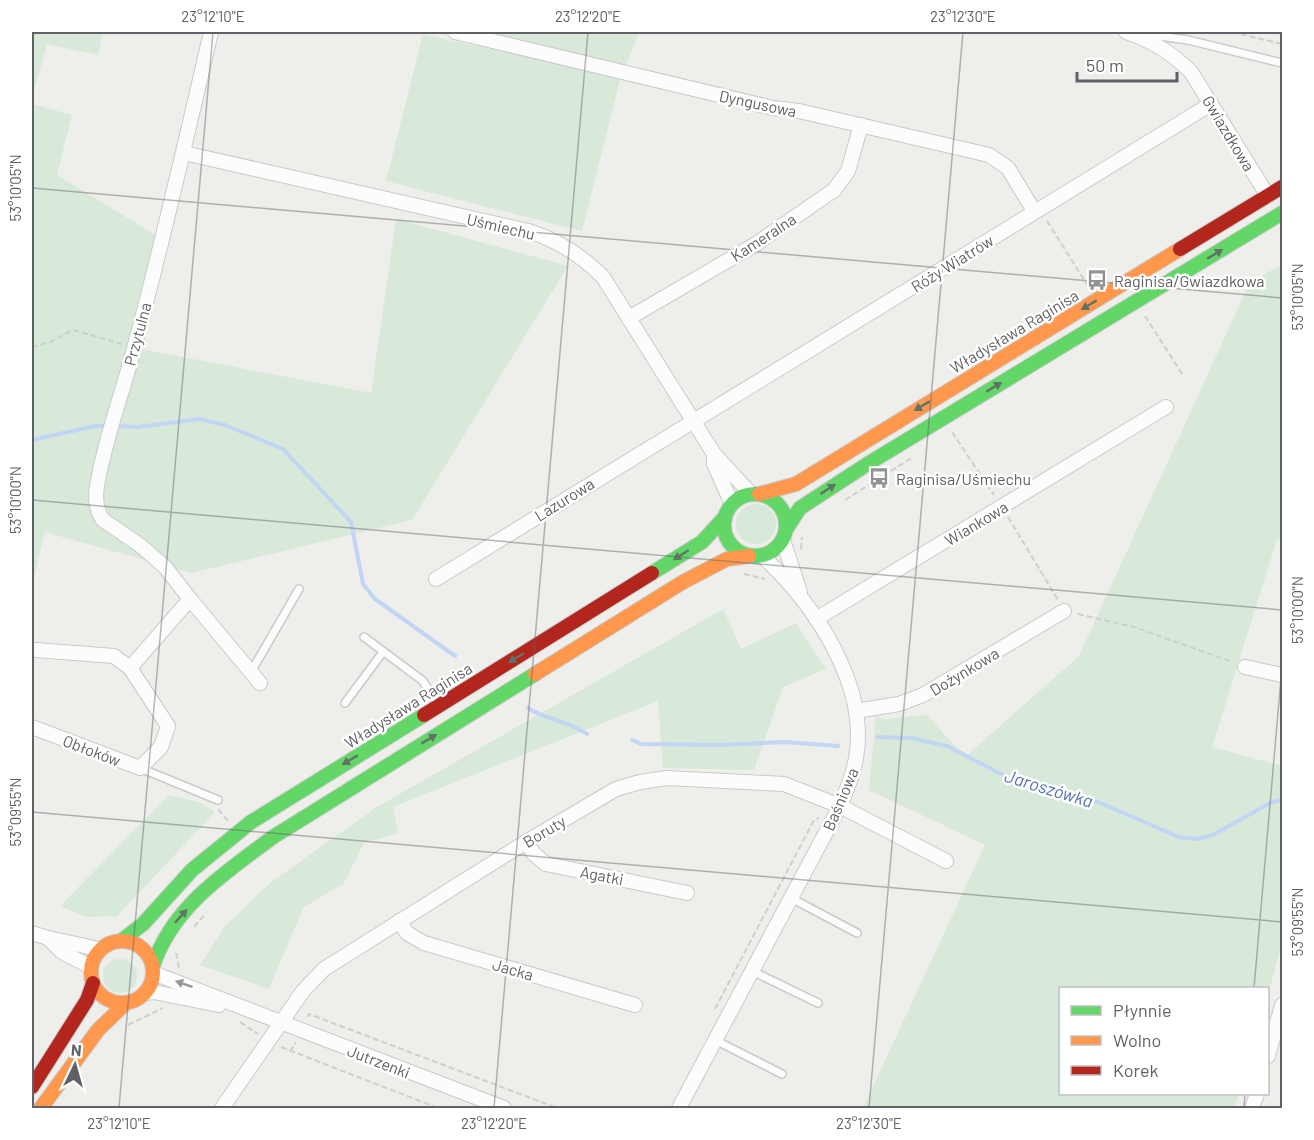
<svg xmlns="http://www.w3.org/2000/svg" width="1314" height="1140" font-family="Barlow,sans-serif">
  <rect width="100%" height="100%" fill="#eeeeea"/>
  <!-- green -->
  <g fill="#d8e9da">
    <path d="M32,32H103L98,55L47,44L32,99Z"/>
    <path d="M478,32H639L620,80L582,231L386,181L423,34L475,46Z"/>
    <path d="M32,104L72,115L57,175L162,239L135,348L371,393L396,219L568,266L412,520L191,573L45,532L32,585Z"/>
    <path d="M1282,264V541L1277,539L1212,747L1282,766V943L1268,994V988H1060V1094H1239L1234,1108H863L985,845L869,790L876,716L882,719L927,715L965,757L1079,656L1249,284Z"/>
    <circle cx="756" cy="524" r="20"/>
    <path d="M723,609L741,649L796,623L826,669L783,687L754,770L663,768L658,701L393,807L398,833L364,843L344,883L303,908L269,989L200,965L225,926L270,883L377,807Z"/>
    <path d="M169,795L201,803L215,812L117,916L86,917L60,906Z"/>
    <circle cx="120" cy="976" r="17"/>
  </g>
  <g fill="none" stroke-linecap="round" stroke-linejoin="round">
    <!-- stream -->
    <g stroke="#c1d5f4" stroke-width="4">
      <path d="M118,426L138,427L199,419L225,425L283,449L351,522L363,584L375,599L455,656"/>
      <path d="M32,440L95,426H106"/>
      <path d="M528,708C546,720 569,721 587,734"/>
      <path d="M878,737L911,738L947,746L1015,781L1084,796L1179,837L1197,839L1213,835L1272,802L1282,800"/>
      <path d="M632,740L641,744L721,745L785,742L838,746"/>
    </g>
    <!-- lane casing -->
    <g stroke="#cacaca" stroke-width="10">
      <g id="lane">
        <path d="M1144,34L1188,40L1282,63"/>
        <path d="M364,637L423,681L437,703"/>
        <path d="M251,672L299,589"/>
        <path d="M345,703L383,652"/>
        <path d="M140,768L218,800"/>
        <path d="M791,898L857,933"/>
        <path d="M752,971L818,1003"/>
        <path d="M715,1040L782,1074"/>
      </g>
    </g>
    <!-- street casing -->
    <g stroke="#cacaca" stroke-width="16">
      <g id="street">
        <path d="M455,32L773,108L799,111L989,155L1008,168L1034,211"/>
        <path d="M1126,32C1151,40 1172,53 1191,72L1268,196"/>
        <path d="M184,153L528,231C558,240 581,255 603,277L714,454L751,494"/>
        <path d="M629,318L756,244L834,190L848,171L861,125"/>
        <path d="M714,454V464L732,504"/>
        <path d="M783,540L800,592"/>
        <path d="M436,579L1211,104"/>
        <path d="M190,599L165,567L141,546L103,520C96,510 95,498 97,486C105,438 123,392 135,345C163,241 187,136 211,32"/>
        <path d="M816,619L1166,407"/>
        <path d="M1245,667L1282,675"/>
        <path d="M130,668L190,599L260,683"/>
        <path d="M856,711L899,704L923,695L1064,611"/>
        <path d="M32,727L140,768L161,747L168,726L130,668L114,656L36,650"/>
        <path d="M526,842L534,854L546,864L687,893"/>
        <path d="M399,921L407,933L424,943L635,1005"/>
        <path d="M32,933C54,941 77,943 100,950"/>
        <path d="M50,940L62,952L91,967"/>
        <path d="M153,973L504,1108"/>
        <path d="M145,993L154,992L219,1005"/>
        <path d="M1268,1056L1282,1005"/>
        <path d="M222,1108L303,991L324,969L526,842L616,789L640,782L667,778L784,784L840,806L946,861"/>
        <path d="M679,1108L840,806C847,790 853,775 856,758C869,685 814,603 762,556"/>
        <path d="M1252,1108L1257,1094"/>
      </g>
    </g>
    <!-- fast casing -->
    <g stroke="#cbcbcc" stroke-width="16">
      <g id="fast">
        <circle cx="755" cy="525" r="31"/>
        <path d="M787,528L800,508L869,463L1282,213"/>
        <path d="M652,573L702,542L725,517"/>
        <path d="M121,941L143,924L192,870L251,822L424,715"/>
        <path d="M153,966C172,907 225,873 273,837L535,674"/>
      </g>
    </g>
    <!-- slow casing -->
    <g stroke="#cbcbcc" stroke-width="16">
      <g id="slow">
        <path d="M759,494L796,484L1180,249"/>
        <path d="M535,674L683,582L727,559L749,556"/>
        <circle cx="122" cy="972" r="31"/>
        <path d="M41,1108L98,1030L126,1003"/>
      </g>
    </g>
    <!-- jam casing -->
    <g stroke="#cbcbcc" stroke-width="16">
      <g id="jam">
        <path d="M1180,249L1282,187"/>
        <path d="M424,715L652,573"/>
        <path d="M32,1087L87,1000L93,983"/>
      </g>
    </g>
    <!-- path -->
    <g stroke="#ccd0ce" stroke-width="2" stroke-dasharray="6 3" stroke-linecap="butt">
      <path d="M1232,32L1282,44"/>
      <path d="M1047,221L1088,286"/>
      <path d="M1145,316L1184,377"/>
      <path d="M32,347L50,342L73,330L122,344"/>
      <path d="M952,432L994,495"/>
      <path d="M845,500L913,457"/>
      <path d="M1008,517L1058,600"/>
      <path d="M801,549L802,537"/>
      <path d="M744,574L765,579"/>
      <path d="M1078,614L1134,627L1232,662"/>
      <path d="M218,809L228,821"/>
      <path d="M194,927L206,913"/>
      <path d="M176,953L179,968"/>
      <path d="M715,1009L814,820L819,818"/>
      <path d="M307,1017L309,1014L557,1108"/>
      <path d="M240,1022L258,1034"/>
      <path d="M128,1025L163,1008"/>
      <path d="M281,1047L438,1108"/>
      <path d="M290,1052L296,1042"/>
    </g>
    <!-- lane -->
    <use href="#lane" stroke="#fcfcfc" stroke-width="7"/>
    <!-- street -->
    <use href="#street" stroke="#fcfcfc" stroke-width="14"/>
    <!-- fast -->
    <use href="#fast" stroke="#63d668" stroke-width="14"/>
    <!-- slow -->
    <use href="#slow" stroke="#ff974d" stroke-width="14"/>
    <!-- jam -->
    <use href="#jam" stroke="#b3261e" stroke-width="14"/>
  </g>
  <!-- one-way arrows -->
  <defs><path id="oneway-solid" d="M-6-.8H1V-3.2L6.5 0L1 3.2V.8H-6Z" transform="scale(1.5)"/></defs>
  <g fill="#607366">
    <use href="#oneway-solid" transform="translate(1215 254) rotate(-31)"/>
    <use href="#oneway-solid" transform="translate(1089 305) rotate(149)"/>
    <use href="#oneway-solid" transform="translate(994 387) rotate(-31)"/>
    <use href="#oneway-solid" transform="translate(922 406) rotate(149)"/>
    <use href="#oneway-solid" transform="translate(828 489) rotate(-33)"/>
    <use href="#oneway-solid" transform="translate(681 555) rotate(148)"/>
    <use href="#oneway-solid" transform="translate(516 658) rotate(148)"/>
    <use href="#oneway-solid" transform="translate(429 739) rotate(-31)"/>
    <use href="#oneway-solid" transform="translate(350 760) rotate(149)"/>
    <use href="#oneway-solid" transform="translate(181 916) rotate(-48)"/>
  </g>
  <use fill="#96979a" href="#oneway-solid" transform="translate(184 984) rotate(-161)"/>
  <!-- ticks -->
  <path fill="none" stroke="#5f6166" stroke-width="1.5" stroke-opacity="0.45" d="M32,188L1282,298M32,500L1282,610M32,812L1282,922M1254,988L1282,667M119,1108L213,32M494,1108L588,32M869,1108L963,32M1244,1108L1245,1094"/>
  <!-- icons -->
  <defs>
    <g id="bus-bare" transform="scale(1.62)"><path d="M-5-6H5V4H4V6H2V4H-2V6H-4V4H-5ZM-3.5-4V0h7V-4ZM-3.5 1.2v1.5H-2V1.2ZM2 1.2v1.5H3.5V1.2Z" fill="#919294" stroke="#fff" stroke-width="2.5" paint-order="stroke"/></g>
  </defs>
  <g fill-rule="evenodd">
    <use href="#bus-bare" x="1097" y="280"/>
    <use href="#bus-bare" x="879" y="478"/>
  </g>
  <g text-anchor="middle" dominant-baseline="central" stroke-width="5" stroke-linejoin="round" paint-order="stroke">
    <!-- street labels -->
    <g font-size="16" fill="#5f6166" stroke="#fff">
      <text transform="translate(758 103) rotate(12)">Dyngusowa</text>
      <text transform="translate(1229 133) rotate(59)">Gwiazdkowa</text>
      <text transform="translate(501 226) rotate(13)">Uśmiechu</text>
      <text transform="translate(763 237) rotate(-33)">Kameralna</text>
      <text transform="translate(952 263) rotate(-32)">Róży Wiatrów</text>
      <text transform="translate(1014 331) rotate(-31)">Władysława Raginisa</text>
      <text transform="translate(137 334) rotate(-75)">Przytulna</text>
      <text transform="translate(564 499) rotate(-32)">Lazurowa</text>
      <text transform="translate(976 523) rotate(-31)">Wiankowa</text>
      <text transform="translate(964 671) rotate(-31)">Dożynkowa</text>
      <text transform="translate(408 705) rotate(-32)">Władysława Raginisa</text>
      <text transform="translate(92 750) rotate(21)">Obłoków</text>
      <text transform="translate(840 799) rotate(-67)">Baśniowa</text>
      <text transform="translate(544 831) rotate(-31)">Boruty</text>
      <text transform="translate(602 875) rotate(11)">Agatki</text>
      <text transform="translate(513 969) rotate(16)">Jacka</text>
      <text transform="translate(379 1061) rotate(21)">Jutrzenki</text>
    </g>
    <!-- poi labels -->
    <g font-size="16" fill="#5f6166" stroke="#fff" text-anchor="start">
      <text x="1114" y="280">Raginisa/Gwiazdkowa</text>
      <text x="896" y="478">Raginisa/Uśmiechu</text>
    </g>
    <!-- water labels -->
    <g font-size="18" font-style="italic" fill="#5170bc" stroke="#fff">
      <text transform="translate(1049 788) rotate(17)">Jaroszówka</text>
    </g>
  </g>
  <!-- border -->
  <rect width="1314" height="1140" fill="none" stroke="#ffffff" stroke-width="66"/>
  <!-- legend -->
  <rect x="1059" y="987" width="210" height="108" fill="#ffffff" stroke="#bfc0c2" stroke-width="1.5"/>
  <rect x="1071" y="1006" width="30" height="9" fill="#63d668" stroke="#bfc0c2" stroke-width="1.5"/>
  <text x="1113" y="1017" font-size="18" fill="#5f6166">Płynnie</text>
  <rect x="1071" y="1036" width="30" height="9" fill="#ff974d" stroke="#bfc0c2" stroke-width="1.5"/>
  <text x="1113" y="1047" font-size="18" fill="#5f6166">Wolno</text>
  <rect x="1071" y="1066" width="30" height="9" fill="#b3261e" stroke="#bfc0c2" stroke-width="1.5"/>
  <text x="1113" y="1077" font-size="18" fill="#5f6166">Korek</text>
  <!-- north arrow -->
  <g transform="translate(75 1065) rotate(5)" stroke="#ffffff" stroke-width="4.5" paint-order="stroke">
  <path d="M0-4.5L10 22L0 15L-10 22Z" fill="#5f6166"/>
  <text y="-9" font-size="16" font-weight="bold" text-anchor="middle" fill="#5f6166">N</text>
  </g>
  <!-- scale -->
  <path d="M1077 72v9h100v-9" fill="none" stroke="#5f6166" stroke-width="3"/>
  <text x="1086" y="72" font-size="18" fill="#5f6166" stroke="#ffffff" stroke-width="4.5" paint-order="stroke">50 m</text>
  <rect x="33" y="33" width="1248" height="1074" fill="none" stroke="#5f6166" stroke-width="2"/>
  <g font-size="15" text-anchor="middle" fill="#5f6166">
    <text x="213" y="22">23°12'10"E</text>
    <text x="588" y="22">23°12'20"E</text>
    <text x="963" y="22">23°12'30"E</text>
    <text transform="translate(16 188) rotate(-90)" y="5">53°10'05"N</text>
    <text transform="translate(1298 297) rotate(-90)" y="5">53°10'05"N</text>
    <text transform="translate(16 500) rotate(-90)" y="5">53°10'00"N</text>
    <text transform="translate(1298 610) rotate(-90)" y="5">53°10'00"N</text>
    <text transform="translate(16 812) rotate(-90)" y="5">53°09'55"N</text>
    <text transform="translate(1298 922) rotate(-90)" y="5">53°09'55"N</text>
    <text x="119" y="1129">23°12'10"E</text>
    <text x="494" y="1129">23°12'20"E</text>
    <text x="869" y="1129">23°12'30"E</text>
  </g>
</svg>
